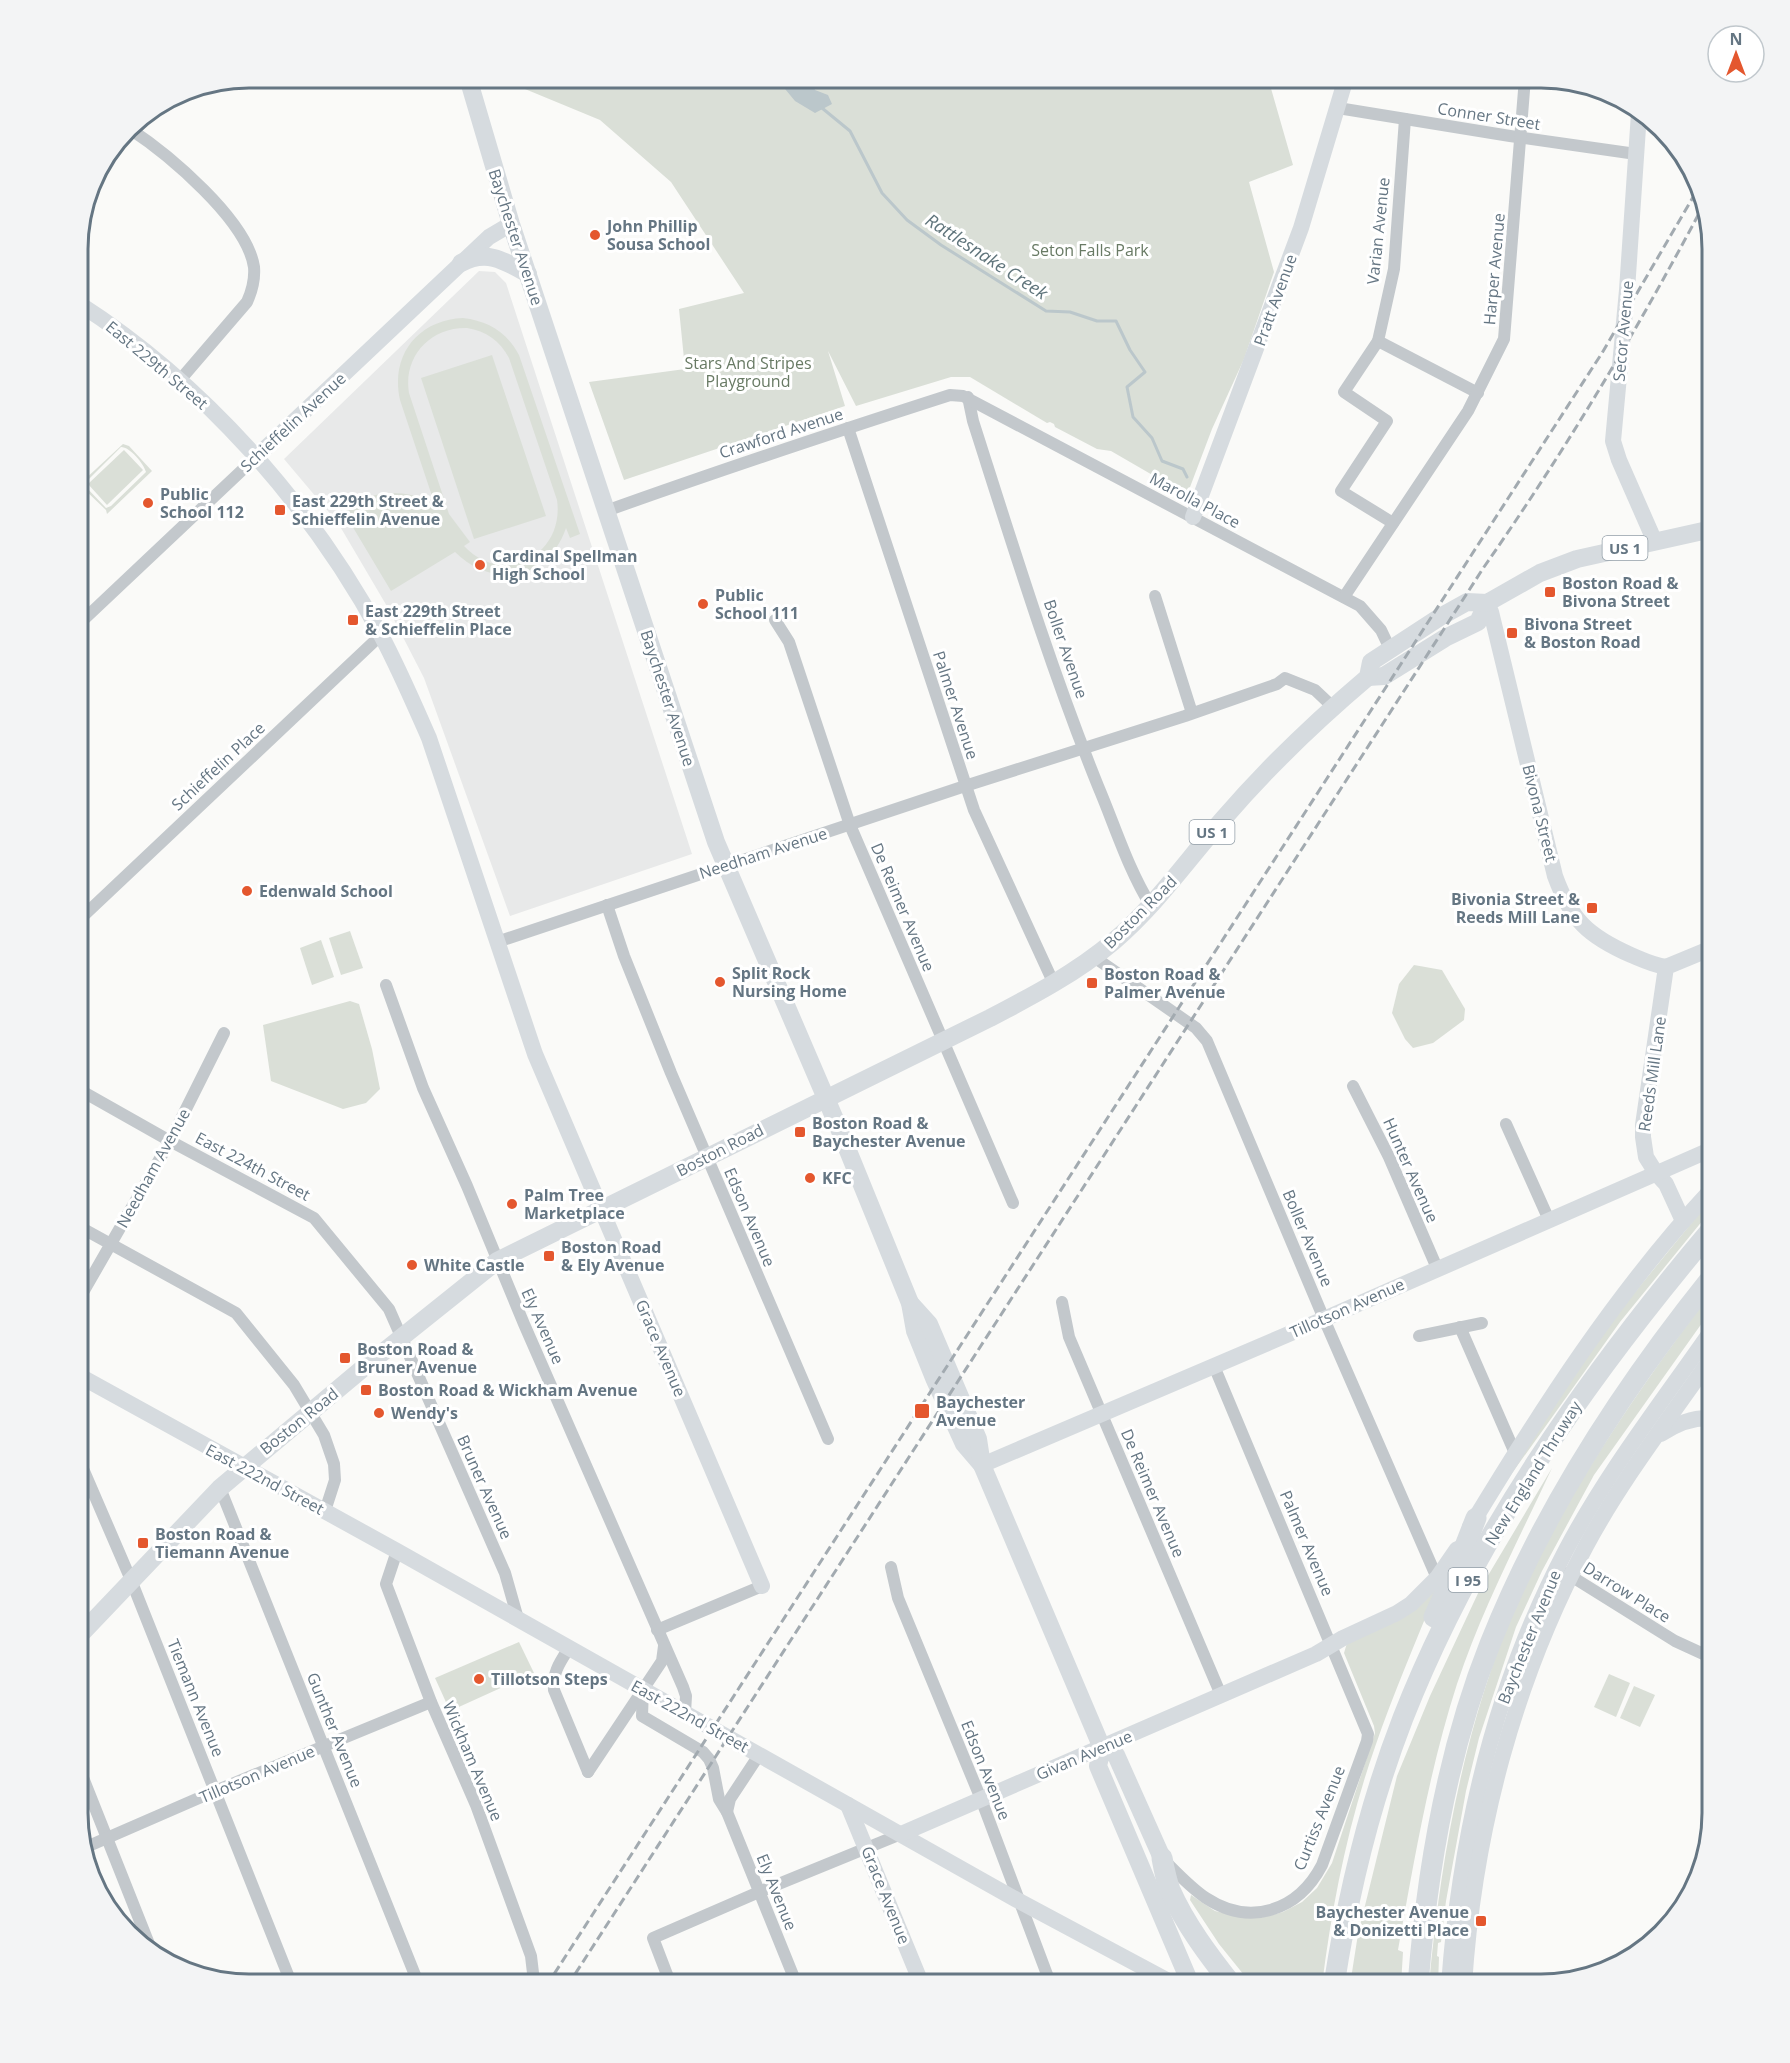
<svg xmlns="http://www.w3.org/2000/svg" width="1790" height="2063" font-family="'Open Sans',sans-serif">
  <rect width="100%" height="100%" fill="#fafaf8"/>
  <!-- built -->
  <path fill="#e8e9e9" d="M479,271L495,272L506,283L692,854L510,916L424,678L388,608L338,523L284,459Z"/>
  <!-- green -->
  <g fill="#dadfd7" fill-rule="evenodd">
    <path d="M498,78H1268L1293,165L1249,182L1274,272L1244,359L1212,429L1187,495L1111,451L1097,449L1055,427L1054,424L1050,422L1047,423L970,377H951L856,406L828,351L845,406L624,480L589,382L685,369L679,309L744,293L671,182L600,120Z"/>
    <path d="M463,318C488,321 507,332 519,355L580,534L570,538L566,528C548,581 492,589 455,552L391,591L342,509C375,490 398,488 434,502L400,400C390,355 418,320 463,318ZM467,328C486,331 500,341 509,358L557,500C565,555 503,588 464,546L470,542L449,514L409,393C403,357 430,327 467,328Z"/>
    <path d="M492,355L546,516L474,539L421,378Z"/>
    <path d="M123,444L129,446L152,471L107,514L106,510L84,489L82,482ZM121,447C130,447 144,464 146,472L111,506L106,508L85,486V483Z"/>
    <path d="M124,450L143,470L107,505L88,484Z"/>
    <path d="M350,931L363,968L341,975L329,938Z"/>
    <path d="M321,940L334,977L312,985L300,948Z"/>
    <path d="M1414,965L1442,970L1465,1009L1464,1020L1433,1043L1413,1048L1405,1039L1392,1013L1399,984Z"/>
    <path d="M350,1001L359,1004L372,1049L380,1089L366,1103L343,1109L271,1081L263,1025Z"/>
    <path d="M1712,1198V1209L1620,1322L1505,1483L1529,1442L1613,1319Z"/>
    <path d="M1712,1292V1309L1594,1475L1542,1571L1516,1627L1479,1738L1466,1791L1446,1901L1441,1942L1438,1943L1437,1956L1439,1957L1438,1985H1429C1441,1853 1465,1724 1517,1602C1535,1559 1559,1518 1583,1478C1623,1413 1666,1352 1712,1292Z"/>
    <path d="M1552,1468C1519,1539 1482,1609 1457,1684C1429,1771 1414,1861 1398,1950L1403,1952L1401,1985H1350L1358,1934L1397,1776L1430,1696L1480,1589Z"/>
    <path d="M1437,1589C1416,1642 1393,1694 1375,1747C1348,1824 1332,1905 1322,1985H1252L1219,1944L1190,1900L1191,1895L1215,1911L1241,1917L1260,1918L1283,1912L1302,1902L1317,1888L1332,1863L1375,1733L1374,1726L1344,1653L1347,1643Z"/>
    <path d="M519,1642L534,1673L450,1711L435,1678Z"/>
    <path d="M1609,1674L1630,1683L1616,1717L1594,1707Z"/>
    <path d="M1634,1686L1655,1695L1640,1727L1620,1718Z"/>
  </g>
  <!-- water -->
  <path fill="#bbc7cb" d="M776,78H811L815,90L828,95L832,104L815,113L795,101Z"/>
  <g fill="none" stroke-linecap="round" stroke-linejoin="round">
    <!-- stream -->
    <path stroke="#bbc7cb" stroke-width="3" d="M822,108L850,131L882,193L907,220L941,245L1046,311L1070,312L1097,321H1116L1130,350L1145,372L1127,387L1133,417L1152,438L1162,461L1183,469L1187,477"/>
    <!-- street -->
    <g stroke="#c3c8cc" stroke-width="12">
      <path d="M1338,108L1510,136L1636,154"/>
      <path d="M1405,119L1394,269L1378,341L1478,393"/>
      <path d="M130,129C168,154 247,220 254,267C255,279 252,291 247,302L180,380"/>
      <path d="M1378,341L1344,392L1387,421L1341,491L1393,523"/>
      <path d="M968,397L973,421C1012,543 1050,667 1098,786C1115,826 1128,869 1151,906"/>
      <path d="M848,428L974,810L1054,984"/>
      <path d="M606,511C720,470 835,432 950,395L963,396L1360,606L1381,630L1390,649"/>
      <path d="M1155,596L1192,713"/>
      <path d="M1344,597L1468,411L1504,339L1525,78"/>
      <path d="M775,620L789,642L850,825L1013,1203"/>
      <path d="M78,625L255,458"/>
      <path d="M607,905L624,956L671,1073L828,1439"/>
      <path d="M78,921L381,635"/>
      <path d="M497,942L965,786L1185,716L1277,684L1285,678L1315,690L1333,707"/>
      <path d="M1094,957L1196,1028L1207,1041L1324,1319L1437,1578"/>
      <path d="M386,985L423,1088L467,1186L524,1324L683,1687L686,1696L685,1713"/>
      <path d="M1353,1086L1389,1157L1437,1268"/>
      <path d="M78,1089L170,1141L314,1218L389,1309L505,1573L518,1619"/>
      <path d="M1506,1124L1549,1220"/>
      <path d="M78,1226L236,1313L294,1385L324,1435L334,1464L335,1480L325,1511"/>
      <path d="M78,1301L170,1141L224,1033"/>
      <path d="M1062,1302L1069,1337L1221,1695"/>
      <path d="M1460,1327L1515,1453"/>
      <path d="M1419,1336L1482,1323"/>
      <path d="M78,1457L131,1580L292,1985"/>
      <path d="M220,1488L419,1985"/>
      <path d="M397,1551L386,1584L431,1702L476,1805L531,1956L533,1973L531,1985"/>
      <path d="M891,1567L898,1598L981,1799L1051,1985"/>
      <path d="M1566,1573L1675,1641L1712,1658"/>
      <path d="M657,1630L762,1586"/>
      <path d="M569,1648C560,1662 552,1673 554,1690L588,1772"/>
      <path d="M643,1689L642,1716L703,1752L709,1759L713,1768L719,1799L727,1812L797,1985"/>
      <path d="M78,1765L151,1949"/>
      <path d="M588,1772L662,1661L664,1646"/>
      <path d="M727,1812L730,1799L759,1755"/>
      <path d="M84,1848L215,1791L431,1702"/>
      <path d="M1165,1861C1178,1874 1191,1888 1206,1898C1250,1927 1298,1911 1322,1865L1367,1741L1368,1734L1214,1366"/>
      <path d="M671,1985L653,1938L759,1892L901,1834"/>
    </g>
    <!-- secondary -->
    <g stroke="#d6dbdf" stroke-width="16">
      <path d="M1639,113L1627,290L1613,441L1619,460L1655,542"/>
      <path d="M78,303C203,383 311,505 381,635C399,669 414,704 429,738L535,1054L762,1586"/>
      <path d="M255,458L489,237L511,224"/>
      <path d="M1193,517L1301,228L1346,78"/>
      <path d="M1487,603L1491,612L1555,876C1571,920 1588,936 1631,955C1643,960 1653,965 1666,967"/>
      <path d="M1683,1221L1666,1184L1656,1173L1646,1157L1643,1137V1125L1666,967L1712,948"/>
      <path d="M78,1375L397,1551L1017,1900L1176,1985"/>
      <path d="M1661,1434C1677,1423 1693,1417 1712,1418"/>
      <path d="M982,1465L1324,1319L1712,1149"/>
      <path d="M1470,1527C1542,1408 1617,1291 1712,1189"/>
      <path d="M848,1805L922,1985"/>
      <path d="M901,1834L1316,1654L1343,1638L1397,1613L1411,1604L1437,1578L1457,1549"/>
      <path d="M1449,1985C1460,1833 1495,1685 1566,1550C1607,1472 1662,1402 1712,1330"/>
      <path d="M1464,1985C1474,1832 1514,1681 1586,1546C1622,1479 1669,1419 1712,1357"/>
    </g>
    <!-- primary -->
    <g stroke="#d6dbdf" stroke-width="18">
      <path d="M468,78L511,224L716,842L840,1131L910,1303L915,1331L934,1378L964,1444L982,1465"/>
      <path d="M461,263C487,249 505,261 528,274"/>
      <path d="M1368,677L1384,676L1445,638L1478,622L1487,603"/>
      <path d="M910,1303L929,1324L978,1439L982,1465L1102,1748L1098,1766L1191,1985"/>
      <path d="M78,1637L220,1488L362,1369L497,1261L990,1018C1034,995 1076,973 1114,941C1157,904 1187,860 1224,818C1268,767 1316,721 1368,677L1371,662L1440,617L1467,602L1487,603L1540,573L1577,559L1712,529"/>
      <path d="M1102,1748L1116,1755L1162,1858"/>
    </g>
    <!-- highway -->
    <g stroke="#d6dbdf" stroke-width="21">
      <path d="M1434,1617L1458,1564L1476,1518"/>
      <path d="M1162,1858C1164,1869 1166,1880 1170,1890C1185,1924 1209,1956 1232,1985"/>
      <path d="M1334,1985C1348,1894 1370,1803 1403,1718C1474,1537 1588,1376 1712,1229"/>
      <path d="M1418,1985C1427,1869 1447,1752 1490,1644C1543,1510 1622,1389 1712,1277"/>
    </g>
    <!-- rail -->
    <g stroke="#a2aab0" stroke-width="3" stroke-dasharray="9 4.5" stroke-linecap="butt">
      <path d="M547,1985L1602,353L1699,187"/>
      <path d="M568,1985L1484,567C1565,451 1638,329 1704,204"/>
    </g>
  </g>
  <!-- markers -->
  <g fill="#e4572e" stroke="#fff" stroke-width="2">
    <circle cx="595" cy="235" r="6"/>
    <circle cx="148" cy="503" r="6"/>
    <rect x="274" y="504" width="12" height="12" rx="3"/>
    <circle cx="480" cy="565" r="6"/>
    <rect x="1544" y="586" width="12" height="12" rx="3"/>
    <circle cx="703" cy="604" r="6"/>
    <rect x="347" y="614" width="12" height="12" rx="3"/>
    <rect x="1506" y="627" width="12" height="12" rx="3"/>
    <circle cx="247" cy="891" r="6"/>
    <rect x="1586" y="902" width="12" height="12" rx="3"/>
    <circle cx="720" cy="982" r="6"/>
    <rect x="1086" y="977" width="12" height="12" rx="3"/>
    <rect x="794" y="1126" width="12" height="12" rx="3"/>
    <circle cx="810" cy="1178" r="6"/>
    <circle cx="512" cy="1204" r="6"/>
    <rect x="543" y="1250" width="12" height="12" rx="3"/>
    <circle cx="412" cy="1265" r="6"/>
    <rect x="339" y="1352" width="12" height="12" rx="3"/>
    <rect x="360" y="1384" width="12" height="12" rx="3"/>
    <rect x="914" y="1403" width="16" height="16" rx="3"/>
    <circle cx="379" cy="1413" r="6"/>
    <rect x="137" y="1537" width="12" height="12" rx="3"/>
    <circle cx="479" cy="1679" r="6"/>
    <rect x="1475" y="1915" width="12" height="12" rx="3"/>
  </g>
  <g text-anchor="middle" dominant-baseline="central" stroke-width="6" stroke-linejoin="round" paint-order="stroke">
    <!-- shield labels -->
    <g fill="#fff" stroke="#939fa8" stroke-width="1.5">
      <rect x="1602.5" y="536" width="45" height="24" rx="4.5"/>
      <rect x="1189.5" y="820" width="45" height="24" rx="4.5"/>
      <rect x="1448.5" y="1568" width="39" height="24" rx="4.5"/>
    </g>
    <g font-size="15" font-weight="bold" fill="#657683">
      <text x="1625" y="548">US 1</text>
      <text x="1212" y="832">US 1</text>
      <text x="1468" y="1580">I 95</text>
    </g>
    <!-- street labels -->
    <g font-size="16" fill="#657683" stroke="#fff">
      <text transform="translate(1489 116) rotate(9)">Conner Street</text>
      <text transform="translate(1378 231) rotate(-84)">Varian Avenue</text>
      <text transform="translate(516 237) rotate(72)">Baychester Avenue</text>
      <text transform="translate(1494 269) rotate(-85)">Harper Avenue</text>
      <text transform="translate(1275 300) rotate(-70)">Pratt Avenue</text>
      <text transform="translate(1623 331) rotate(-85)">Secor Avenue</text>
      <text transform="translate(157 365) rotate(40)">East 229th Street</text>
      <text transform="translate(293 422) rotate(-43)">Schieffelin Avenue</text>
      <text transform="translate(781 433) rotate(-18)">Crawford Avenue</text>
      <text transform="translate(1195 500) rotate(28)">Marolla Place</text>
      <text transform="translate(1066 649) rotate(71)">Boller Avenue</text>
      <text transform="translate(668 698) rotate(72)">Baychester Avenue</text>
      <text transform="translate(956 705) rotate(72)">Palmer Avenue</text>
      <text transform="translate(218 766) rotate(-43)">Schieffelin Place</text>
      <text transform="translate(1540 813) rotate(76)">Bivona Street</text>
      <text transform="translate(763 853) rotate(-18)">Needham Avenue</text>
      <text transform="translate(903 907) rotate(67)">De Reimer Avenue</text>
      <text transform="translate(1140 912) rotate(-45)">Boston Road</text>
      <text transform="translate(1652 1074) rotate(-82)">Reeds Mill Lane</text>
      <text transform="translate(720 1150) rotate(-27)">Boston Road</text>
      <text transform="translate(253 1166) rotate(28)">East 224th Street</text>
      <text transform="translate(153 1168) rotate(-61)">Needham Avenue</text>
      <text transform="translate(1411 1170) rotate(66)">Hunter Avenue</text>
      <text transform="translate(750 1217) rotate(67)">Edson Avenue</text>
      <text transform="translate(1308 1238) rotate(67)">Boller Avenue</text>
      <text transform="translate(1347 1308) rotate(-24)">Tillotson Avenue</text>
      <text transform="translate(543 1326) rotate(66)">Ely Avenue</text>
      <text transform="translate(661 1348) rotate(67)">Grace Avenue</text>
      <text transform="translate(299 1421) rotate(-39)">Boston Road</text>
      <text transform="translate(1533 1473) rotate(-58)">New England Thruway</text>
      <text transform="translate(265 1479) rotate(28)">East 222nd Street</text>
      <text transform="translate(485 1487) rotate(66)">Bruner Avenue</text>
      <text transform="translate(1153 1493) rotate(67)">De Reimer Avenue</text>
      <text transform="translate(1307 1543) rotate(67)">Palmer Avenue</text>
      <text transform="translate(1627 1592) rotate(32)">Darrow Place</text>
      <text transform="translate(1529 1637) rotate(-68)">Baychester Avenue</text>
      <text transform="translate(196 1698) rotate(68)">Tiemann Avenue</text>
      <text transform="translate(690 1716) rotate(29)">East 222nd Street</text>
      <text transform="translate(335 1730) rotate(68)">Gunther Avenue</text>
      <text transform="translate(1084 1755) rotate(-23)">Givan Avenue</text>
      <text transform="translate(473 1761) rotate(67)">Wickham Avenue</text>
      <text transform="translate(986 1770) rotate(68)">Edson Avenue</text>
      <text transform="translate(257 1774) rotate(-23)">Tillotson Avenue</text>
      <text transform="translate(1319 1818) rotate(-68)">Curtiss Avenue</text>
      <text transform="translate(777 1892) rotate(68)">Ely Avenue</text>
      <text transform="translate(886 1895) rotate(68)">Grace Avenue</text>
    </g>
    <!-- poi labels -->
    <g font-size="16" font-weight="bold" fill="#657683" stroke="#fff" text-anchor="start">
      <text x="607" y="226">John Phillip<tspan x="607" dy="18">Sousa School</tspan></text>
      <text x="160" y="494">Public<tspan x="160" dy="18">School 112</tspan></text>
      <text x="292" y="501">East 229th Street &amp;<tspan x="292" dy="18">Schieffelin Avenue</tspan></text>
      <text x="492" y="556">Cardinal Spellman<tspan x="492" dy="18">High School</tspan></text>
      <text x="1562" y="583">Boston Road &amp;<tspan x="1562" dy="18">Bivona Street</tspan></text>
      <text x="715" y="595">Public<tspan x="715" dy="18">School 111</tspan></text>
      <text x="365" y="611">East 229th Street<tspan x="365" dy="18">&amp; Schieffelin Place</tspan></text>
      <text x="1524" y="624">Bivona Street<tspan x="1524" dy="18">&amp; Boston Road</tspan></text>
      <text x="259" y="891">Edenwald School</text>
      <text x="1580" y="899" text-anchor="end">Bivonia Street &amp;<tspan x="1580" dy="18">Reeds Mill Lane</tspan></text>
      <text x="732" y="973">Split Rock<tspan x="732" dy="18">Nursing Home</tspan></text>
      <text x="1104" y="974">Boston Road &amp;<tspan x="1104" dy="18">Palmer Avenue</tspan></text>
      <text x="812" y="1123">Boston Road &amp;<tspan x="812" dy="18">Baychester Avenue</tspan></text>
      <text x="822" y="1178">KFC</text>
      <text x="524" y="1195">Palm Tree<tspan x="524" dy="18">Marketplace</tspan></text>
      <text x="561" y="1247">Boston Road<tspan x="561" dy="18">&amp; Ely Avenue</tspan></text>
      <text x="424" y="1265">White Castle</text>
      <text x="357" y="1349">Boston Road &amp;<tspan x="357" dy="18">Bruner Avenue</tspan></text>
      <text x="378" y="1390">Boston Road &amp; Wickham Avenue</text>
      <text x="936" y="1402">Baychester<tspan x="936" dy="18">Avenue</tspan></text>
      <text x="391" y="1413">Wendy's</text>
      <text x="155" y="1534">Boston Road &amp;<tspan x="155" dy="18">Tiemann Avenue</tspan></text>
      <text x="491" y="1679">Tillotson Steps</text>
      <text x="1469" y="1912" text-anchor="end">Baychester Avenue<tspan x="1469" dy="18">&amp; Donizetti Place</tspan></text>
    </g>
    <!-- park labels -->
    <g font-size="16" fill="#687a64" stroke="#fff">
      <text x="1090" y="250">Seton Falls Park</text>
      <text x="748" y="363">Stars And Stripes<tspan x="748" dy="18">Playground</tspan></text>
    </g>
    <!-- water labels -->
    <g font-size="18" font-style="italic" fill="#60757c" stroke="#fff">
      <text transform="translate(987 256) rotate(33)">Rattlesnake Creek</text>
    </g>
  </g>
  <!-- crop -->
  <path d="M0 0H1790V2063H0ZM249 88H1541A161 161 0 0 1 1702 249V1813A161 161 0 0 1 1541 1974H249A161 161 0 0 1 88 1813V249A161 161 0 0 1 249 88Z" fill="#f3f4f5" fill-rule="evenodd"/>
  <path fill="none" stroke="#657683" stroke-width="3" d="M249 88H1541A161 161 0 0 1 1702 249V1813A161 161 0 0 1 1541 1974H249A161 161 0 0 1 88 1813V249A161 161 0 0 1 249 88Z"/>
  <!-- north arrow -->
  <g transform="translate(1736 54)"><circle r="28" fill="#ffffff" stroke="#c1c8cd" stroke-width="1.5"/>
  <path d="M0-4.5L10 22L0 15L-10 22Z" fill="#e4572e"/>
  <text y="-9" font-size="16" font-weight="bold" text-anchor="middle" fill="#657683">N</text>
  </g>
</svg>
